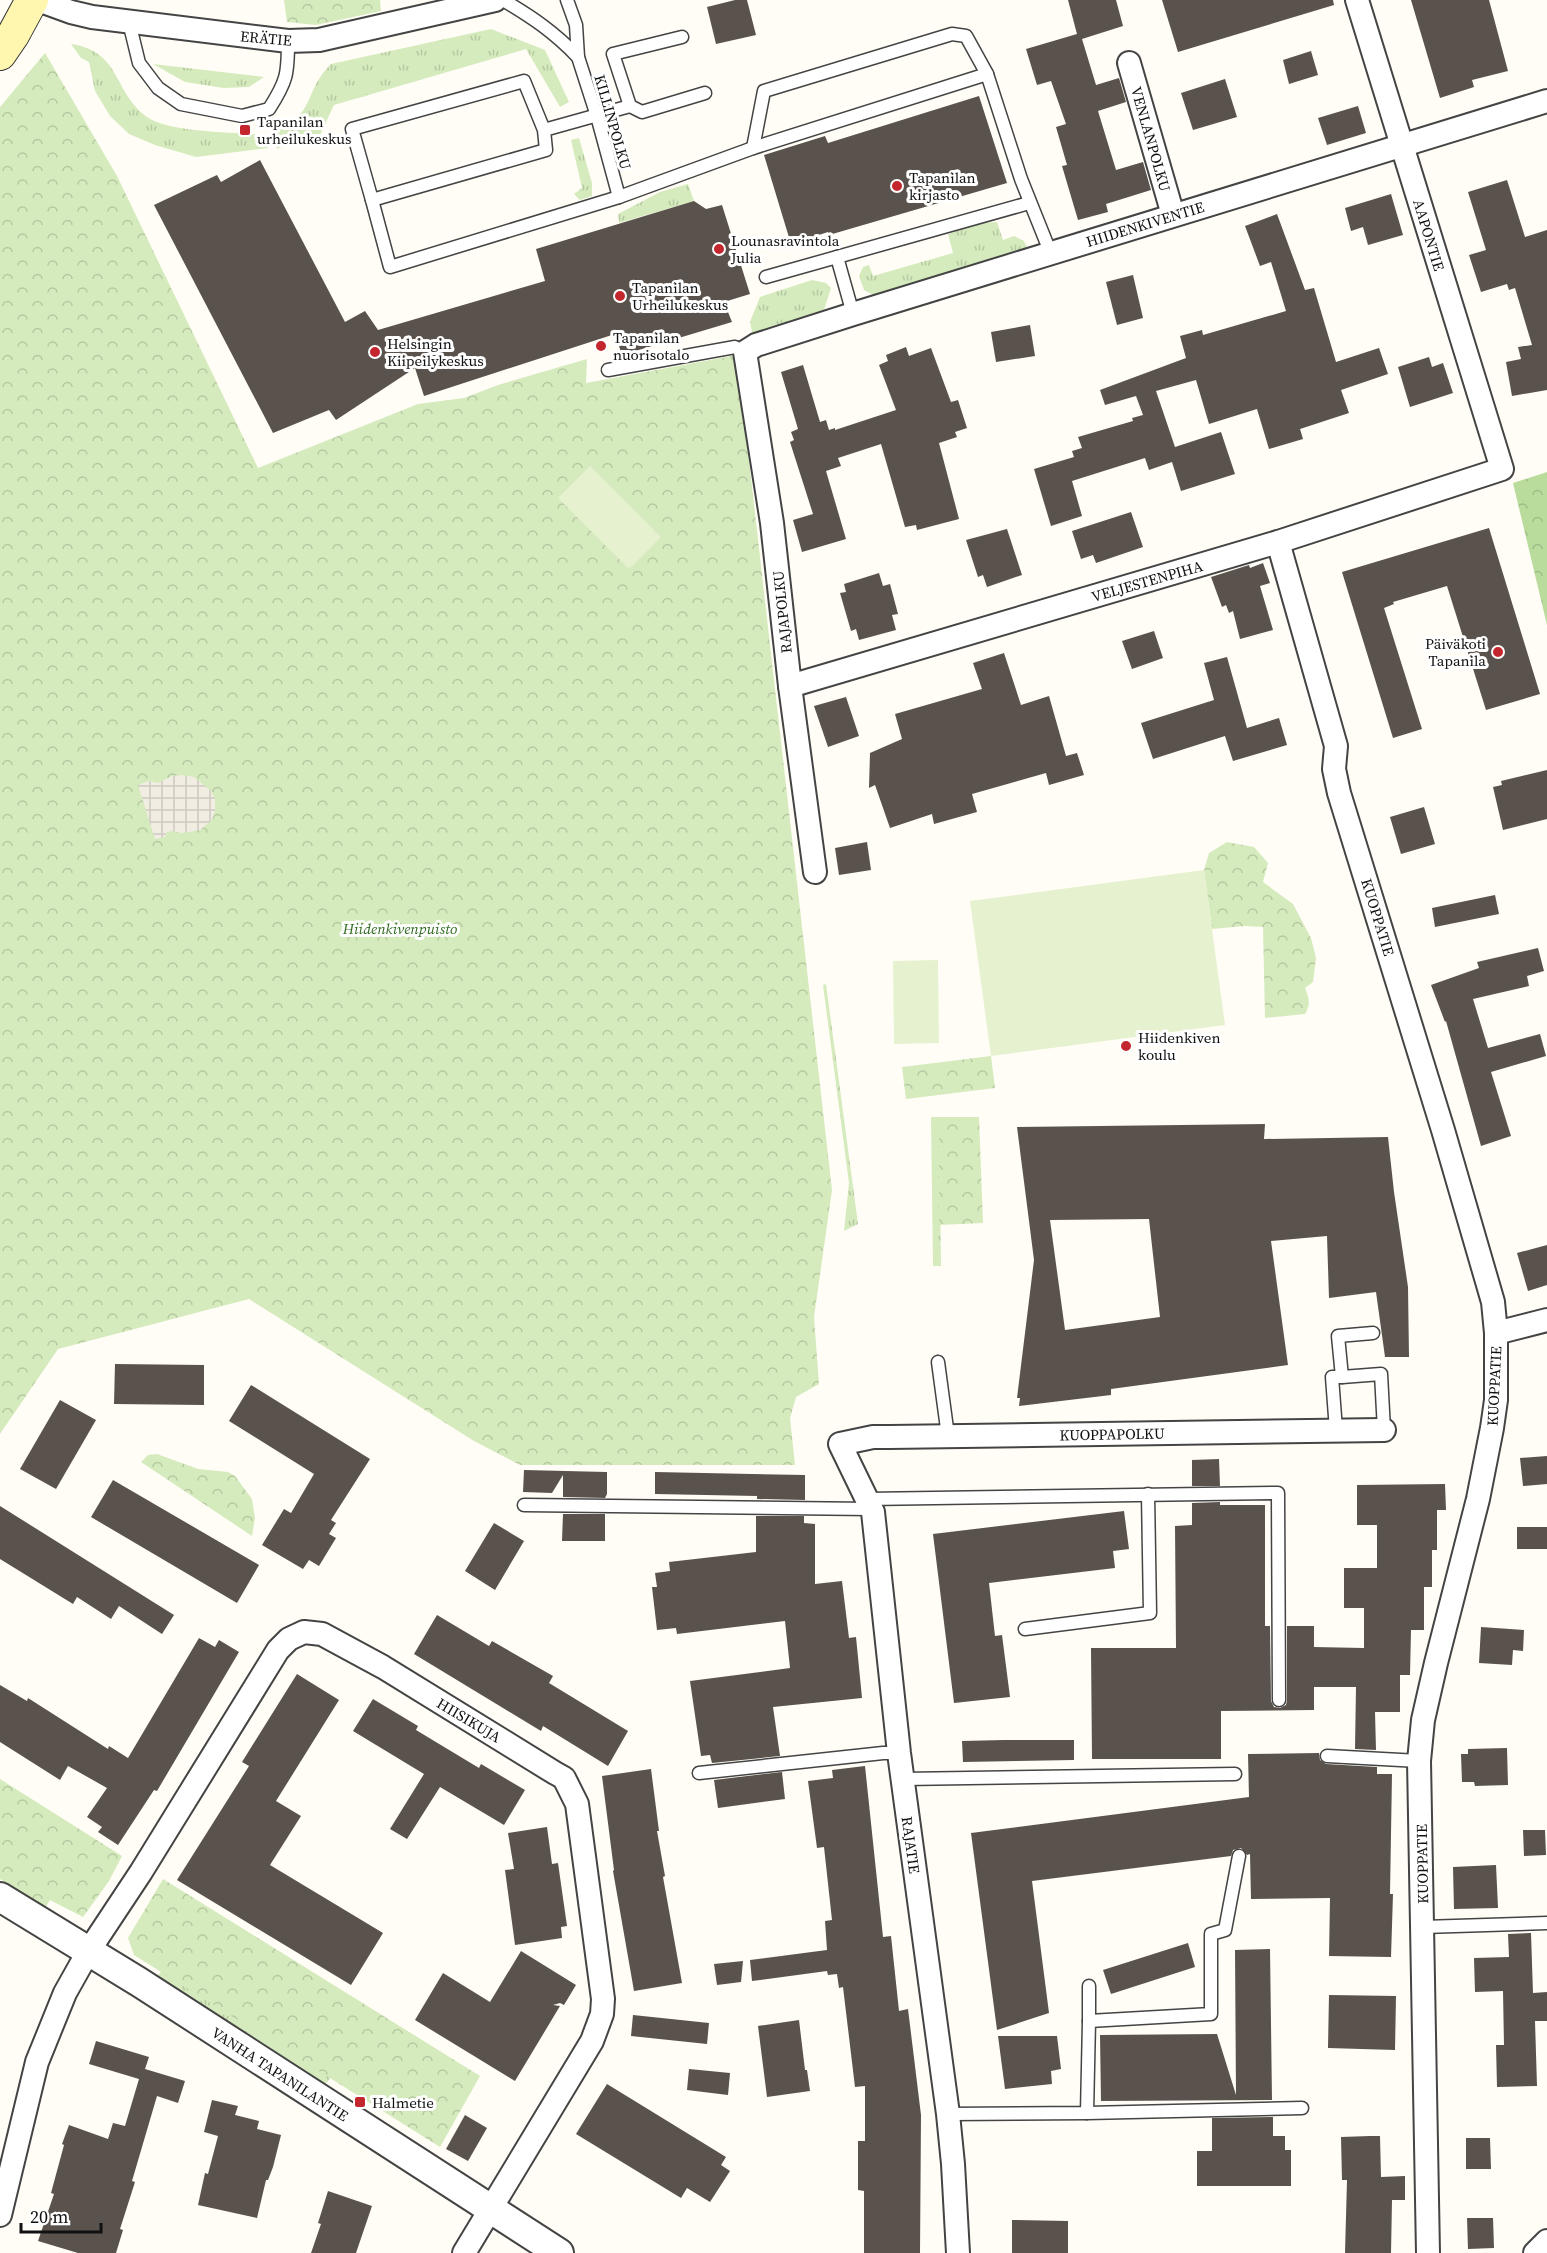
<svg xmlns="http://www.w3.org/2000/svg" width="1547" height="2253" font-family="'Source Serif 4',serif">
  <defs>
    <pattern id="grass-tufts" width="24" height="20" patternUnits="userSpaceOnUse" patternTransform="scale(1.5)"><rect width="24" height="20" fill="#d5ebbd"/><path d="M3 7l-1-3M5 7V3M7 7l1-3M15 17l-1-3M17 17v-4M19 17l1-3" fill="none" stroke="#b6c8a1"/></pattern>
    <pattern id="forest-crowns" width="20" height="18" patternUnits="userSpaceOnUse" patternTransform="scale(1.5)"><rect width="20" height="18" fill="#b9dc9c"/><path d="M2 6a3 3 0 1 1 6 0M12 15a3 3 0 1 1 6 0" fill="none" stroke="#9ebc85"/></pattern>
    <pattern id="park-crowns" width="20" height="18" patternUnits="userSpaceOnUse" patternTransform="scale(1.5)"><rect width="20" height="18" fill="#d5ebbd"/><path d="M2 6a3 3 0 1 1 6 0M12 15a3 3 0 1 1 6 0" fill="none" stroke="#b6c8a1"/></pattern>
    <pattern id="plaza-grid" width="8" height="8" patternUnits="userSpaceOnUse" patternTransform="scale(1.5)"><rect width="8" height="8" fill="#f1ede2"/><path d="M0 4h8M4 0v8" fill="none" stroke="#cecac1"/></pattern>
  </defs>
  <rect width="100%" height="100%" fill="#fffdf5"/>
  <!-- grass -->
  <g fill="url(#grass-tufts)">
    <path d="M491,29L545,50L569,102L560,107L526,49L334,105L320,135L299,139L277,149L273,133C317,114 303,92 331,64Z"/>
    <path d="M71,44C122,52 112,91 147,117C169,133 236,132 264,135L268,148L196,157L155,145L129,134L110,116L95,91L89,62L81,58Z"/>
    <path d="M153,64L264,77L249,87L224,88L185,82Z"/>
    <path d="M579,138L592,183V196L580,200L574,194L582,188L571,140Z"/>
    <path d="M688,184L694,201L619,223L618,214L660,192Z"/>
    <path d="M997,222L1003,240L1014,236L1024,241L1029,251L875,296L864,290L859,276L863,267L869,265L873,276L953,253L948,234L980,223Z"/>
    <path d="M812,280L826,283L831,288L823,313L753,336L750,322L760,297Z"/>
    <path d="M826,984L858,1224L844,1231L849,1183L823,985Z"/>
    <path d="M931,1117H939L941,1266H933Z"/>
    <path d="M163,1969L331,2077L324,2086L156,1978Z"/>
  </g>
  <!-- forest -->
  <path fill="url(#forest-crowns)" d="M1547,472V625L1513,483Z"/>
  <!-- park -->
  <g fill="url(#park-crowns)">
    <path d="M284,0H380L381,11L316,25L287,22Z"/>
    <path d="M45,53L117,176L258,468L418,404L464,398L498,385L587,359L586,383L737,355L832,1190L814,1317L819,1384L796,1397L790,1418L795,1465H520L474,1441L249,1299L58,1349L0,1434V107Z"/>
    <path d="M1227,842L1254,847L1268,863L1263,882L1293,904L1311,938L1316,958L1313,982L1305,988C1309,998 1311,1004 1305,1014L1265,1018L1263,927L1245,926L1212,929L1204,870L1209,853Z"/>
    <path d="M991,1056L995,1088L906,1099L902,1067Z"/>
    <path d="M939,1117H979L983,1223L939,1225Z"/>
    <path d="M157,1454L198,1469L228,1472L235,1476L252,1499L255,1518L252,1536L141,1462L148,1455Z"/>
    <path d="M0,1779L122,1856L109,1881L83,1917L50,1900L45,1908L0,1879Z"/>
    <path d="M163,1879L480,2076L440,2147L134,1955L128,1938Z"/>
  </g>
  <!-- pitch -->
  <g fill="#e6f2cf">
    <path d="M590,466L661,537L629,569L558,498Z"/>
    <path d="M1204,870L1225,1025L991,1056L970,901Z"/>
    <path d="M938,960L939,1043L894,1044L893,961Z"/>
  </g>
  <!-- plaza -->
  <path fill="url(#plaza-grid)" d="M183,775L194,777L211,791L215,799V811L212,820L200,830L183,833L171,831L166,833L165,837L155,839L138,785L149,781L158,783L172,776Z"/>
  <!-- building -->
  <g fill="#5a524d" fill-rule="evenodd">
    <path d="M735,0H747L756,35L716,44L707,7Z"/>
    <path d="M1068,0H1116L1123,26L1082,39L1096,85L1119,78L1126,102L1098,111L1116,170L1143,162L1151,190L1106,204L1108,212L1078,220L1062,166L1067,165L1056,127L1066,124L1051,81L1037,85L1026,49L1077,34Z"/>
    <path d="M1162,0H1333L1334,5L1178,52Z"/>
    <path d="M1411,0H1489L1508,71L1472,80L1474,87L1440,98Z"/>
    <path d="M1311,51L1318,75L1289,84L1283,60Z"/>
    <path d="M1225,79L1237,117L1193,130L1181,93Z"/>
    <path d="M979,96L1007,183L829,235L828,232L791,244L764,155L825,136L828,143Z"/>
    <path d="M1358,106L1366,133L1327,145L1318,118Z"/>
    <path d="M260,160L345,322L365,311L378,330L545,281L536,249L694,201L706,209L722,205L750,294L724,302L732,322L622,355L615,334L424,396L415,368L336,420L329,410L273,433L154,205L217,175L221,182Z"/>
    <path d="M1507,180L1525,237L1547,230V390L1512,396L1506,362L1521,359L1518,347L1532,345L1515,288L1509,290L1507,284L1481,292L1469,255L1486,250L1468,192Z"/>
    <path d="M1391,194L1403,235L1368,245L1363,227L1351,231L1345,208Z"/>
    <path d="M1277,214L1305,290L1314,288L1336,362L1379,348L1388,374L1341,390L1349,413L1300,429L1303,439L1269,449L1257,409L1209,424L1196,380L1156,391L1175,447L1221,432L1235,474L1181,491L1172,462L1149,470L1145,458L1072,481L1082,516L1051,526L1034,469L1074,457L1072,451L1082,448L1078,437L1133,421L1132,418L1143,415L1136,396L1105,405L1100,390L1186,358L1180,336L1202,330L1203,335L1286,311L1271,262L1260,266L1245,226Z"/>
    <path d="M1133,275L1143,318L1117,325L1106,282Z"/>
    <path d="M1030,325L1035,356L996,362L991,332Z"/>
    <path d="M906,347L909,356L931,348L951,402L958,400L967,428L955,432L957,437L939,443L959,519L917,530L916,525L905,527L881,444L838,458L841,466L826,471L846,539L802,552L793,520L813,514L790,442L794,440L791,432L798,429L781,372L803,365L820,422L826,420L829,430L835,428V430L896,410L879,365L888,361L886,355Z"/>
    <path d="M1429,357L1432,367L1443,363L1453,393L1410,407L1398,367Z"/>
    <path d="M1131,512L1143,547L1096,563L1093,555L1081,559L1072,531Z"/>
    <path d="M1489,528L1540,694L1486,710L1447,586L1393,602L1394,604L1384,608L1422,729L1393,738L1342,572Z"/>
    <path d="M1007,529L1022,575L987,587L983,575L978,577L966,540Z"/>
    <path d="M1263,563L1270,583L1260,586L1273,630L1240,639L1233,611L1229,613L1226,605L1222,607L1211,577L1249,565L1250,568Z"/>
    <path d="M879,573L883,586L890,584L898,614L892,615L896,630L859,640L856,629L851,631L840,593L846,592L844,584Z"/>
    <path d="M1154,631L1163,658L1132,669L1122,641Z"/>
    <path d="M1004,653L1021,705L1049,696L1066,756L1077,753L1084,775L1049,785L1046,773L972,794L977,812L934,824L932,814L890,828L875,785L869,788L870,753L902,739L895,714L982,689L973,663Z"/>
    <path d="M1227,657L1247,728L1279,718L1287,745L1233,761L1225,736L1153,759L1141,723L1214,700L1204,663Z"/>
    <path d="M846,697L859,736L828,747L814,706Z"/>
    <path d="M1547,770V819L1503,830L1493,787L1502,785L1501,781Z"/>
    <path d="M1424,807L1435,844L1401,854L1390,817Z"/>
    <path d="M867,842L871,870L839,875L835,848Z"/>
    <path d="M1495,895L1499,914L1435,927L1432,908Z"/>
    <path d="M1538,948L1544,971L1527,976L1529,986L1473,999L1488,1048L1540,1034L1546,1056L1491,1072L1511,1136L1481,1146L1446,1021L1445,1022L1431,985L1479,968L1477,962Z"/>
    <path d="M1265,1124L1264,1139L1388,1137L1394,1192L1408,1287L1409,1357H1385L1376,1292L1329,1298L1327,1236L1271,1241L1288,1365L1111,1389V1395L1019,1406L1020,1398H1017L1034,1260L1017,1127ZM1149,1219L1160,1317L1065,1330L1050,1220Z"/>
    <path d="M1547,1245V1285L1528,1291L1517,1253Z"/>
    <path d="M115,1364L204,1365V1405L114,1404Z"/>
    <path d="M251,1385L370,1459L331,1520L336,1523L329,1534L336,1538L319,1566L309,1560L303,1569L262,1545L284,1509L291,1513L314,1474L229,1421Z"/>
    <path d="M60,1400L96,1420L56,1489L20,1469Z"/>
    <path d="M1547,1456V1484L1523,1486L1520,1458Z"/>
    <path d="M1219,1459L1220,1486H1192V1460Z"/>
    <path d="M524,1470L607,1472V1494L605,1498L563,1497V1475L552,1493L523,1492Z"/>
    <path d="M655,1472L805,1475V1500L757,1499V1496L655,1494Z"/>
    <path d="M113,1480L259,1565L237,1603L91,1517Z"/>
    <path d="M1445,1484L1446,1510H1437V1550H1432V1587H1424V1630H1411L1410,1675H1400V1712H1375L1376,1750L1355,1749L1356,1687H1314V1710L1221,1711V1759H1092L1091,1648H1176L1175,1526L1192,1525V1503L1220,1502V1505H1265V1626H1270L1271,1701L1274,1707L1280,1708L1286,1705L1287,1700V1626H1314V1647L1364,1648V1608H1344V1568H1377V1525H1357V1485Z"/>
    <path d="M0,1506L174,1615L162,1634L119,1606L111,1619L77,1597L73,1604L0,1559Z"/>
    <path d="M1124,1511L1129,1549L1113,1551L1115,1568L989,1583L995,1636L1002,1635L1010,1697L954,1703L933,1534Z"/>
    <path d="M563,1514H605V1541H562Z"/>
    <path d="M756,1516H804V1523L815,1524V1584L842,1581L849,1638L856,1637L862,1698L773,1707L780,1756L712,1763L710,1755L701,1756L690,1681L790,1668L785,1621L677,1634L676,1628L657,1630L652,1587H657L655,1573L670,1571L669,1562L756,1552Z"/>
    <path d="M494,1523L524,1541L495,1590L465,1571Z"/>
    <rect x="1517" y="1527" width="30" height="22"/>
    <path d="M437,1615L489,1646L492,1641L553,1676L549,1683L628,1731L608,1766L543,1726L541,1731L414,1654Z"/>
    <path d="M1481,1627L1524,1630L1523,1651L1513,1650L1512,1665L1479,1663Z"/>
    <path d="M199,1638L215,1647L219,1640L239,1652L157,1791L154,1790L118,1845L98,1832L102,1827L87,1817L107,1788L68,1766L60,1780L0,1742V1685L27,1701L28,1698L108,1749L109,1746L128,1758Z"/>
    <path d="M297,1674L339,1700L276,1801L301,1816L270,1865L383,1933L351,1985L177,1880L249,1766L242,1762Z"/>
    <path d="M373,1699L418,1726L416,1730L479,1768L481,1764L525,1790L504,1825L440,1787L407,1839L390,1829L424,1774L353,1731Z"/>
    <path d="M1004,1740H1074V1760L963,1762L962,1741Z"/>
    <path d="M1507,1748L1508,1785L1475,1786L1474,1782H1462L1461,1754H1468V1749Z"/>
    <path d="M1319,1753L1320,1760L1326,1764L1377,1767V1774H1392L1390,1894H1393L1391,1957L1329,1956L1330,1898L1251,1899L1250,1854L1247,1855L1241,1848L1233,1850L1231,1856L1032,1881L1049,2013L997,2030L971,1833L1249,1797L1248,1754Z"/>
    <path d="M865,1766L883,1937L891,1936L899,2011L908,2009L921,2115L920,2253H864V2191L858,2190V2141H865V2086L855,2087L843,1987L839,1988L837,1974L828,1975L827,1971L752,1981L750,1960L827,1950L825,1921L832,1920L824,1847L817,1848L808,1781L833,1778L832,1770Z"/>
    <path d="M651,1769L659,1831H657L665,1876L663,1877L682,1983L634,1991L613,1871L614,1870L602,1776Z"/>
    <path d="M782,1772L785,1799L718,1808L714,1780Z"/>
    <path d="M547,1827L552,1864L558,1863L567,1926L561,1927L562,1938L515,1945L505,1870L514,1869L508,1833Z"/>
    <path d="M1523,1830H1545L1546,1855L1524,1856Z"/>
    <path d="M1496,1865L1498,1908L1454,1909L1453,1867Z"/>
    <path d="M1531,1933L1533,1993L1547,1992V2021H1535L1537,2086L1497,2087L1496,2045H1504L1503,1991L1475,1992L1474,1958L1509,1957L1508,1934Z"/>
    <path d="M1188,1943L1195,1967L1111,1994L1103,1970Z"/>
    <path d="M1270,1949L1272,2100L1101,2101L1100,2035L1217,2034L1236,2095L1235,1950Z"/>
    <path d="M521,1951L576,1985L564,2005L560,2003L553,2005L560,2006L515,2081L415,2020L443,1973L490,2002Z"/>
    <path d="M743,1961L741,1982L717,1985L714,1964Z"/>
    <path d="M1329,1995L1396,1996L1395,2050L1328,2048Z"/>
    <path d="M633,2015L709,2023L707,2044L631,2036Z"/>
    <path d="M799,2020L805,2070H807L810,2091L767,2097L758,2026Z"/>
    <path d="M998,2036H1057L1061,2069L1051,2071L1052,2084L1005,2089Z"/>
    <path d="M96,2041L149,2057L145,2069L185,2081L178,2103L157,2096L132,2181L135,2182L120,2229L123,2230L116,2253H78L38,2241L54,2194L51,2193L64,2145L62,2144L69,2125L108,2139L113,2123L125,2126L139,2079L89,2064Z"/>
    <path d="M689,2069L730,2073L728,2095L687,2090Z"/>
    <path d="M607,2084L726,2157L721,2165L730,2171L710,2202L687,2188L681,2198L576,2134Z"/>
    <path d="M212,2100L238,2106L235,2115L259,2121L257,2129L281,2135L273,2167L268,2180H266L257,2218L198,2205L205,2173L208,2174L218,2136L204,2132Z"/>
    <path d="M465,2115L487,2128L468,2161L446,2149Z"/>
    <path d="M1273,2117V2136H1285V2150H1291V2186H1197V2151H1212V2118Z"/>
    <path d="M1370,2136H1380L1381,2177L1405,2176V2200H1392L1391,2253H1345L1347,2180H1342L1341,2137Z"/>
    <path d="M1466,2138H1490L1491,2169H1466Z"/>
    <path d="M328,2191L372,2206L356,2253H311L321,2224L318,2223Z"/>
    <path d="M1467,2218H1493L1494,2248L1468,2249Z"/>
    <path d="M1012,2220L1068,2221V2253H1012Z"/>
  </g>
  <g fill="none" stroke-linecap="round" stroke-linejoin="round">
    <!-- service casing -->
    <g stroke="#444" stroke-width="15">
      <g id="service">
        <path d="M503,0C532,17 554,32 578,57"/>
        <path d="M567,0L576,25L578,57L597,116L619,197"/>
        <path d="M129,22L139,63L158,88L181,104L242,116L269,109C287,81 288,74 288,41"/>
        <path d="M630,106L642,112L705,93"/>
        <path d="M544,130L524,81L352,129L372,200L546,150L544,130L630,106L613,54L682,37"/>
        <path d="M753,148L764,91L952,34L966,36L987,74L1021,179L1051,254"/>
        <path d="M372,200L390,267L619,197L753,148L987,74"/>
        <path d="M837,257L853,314"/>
        <path d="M766,277L1029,203"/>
        <path d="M608,370L735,347L745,352"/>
        <path d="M938,1362L948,1436"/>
        <path d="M1342,1377L1381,1374L1384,1430"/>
        <path d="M1336,1430L1332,1377H1342L1338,1336L1373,1333"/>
        <path d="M867,1499L1278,1493L1279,1700"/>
        <path d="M524,1505L871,1509"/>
        <path d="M1025,1629L1150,1613L1148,1494"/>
        <path d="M1327,1756L1419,1761"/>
        <path d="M699,1773L883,1753H899"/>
        <path d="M903,1779L1235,1774"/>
        <path d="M1423,1927L1547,1923"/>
        <path d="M1089,2021V1986"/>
        <path d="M1087,2113L1302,2108"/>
        <path d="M948,2114L1087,2113L1089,2021L1211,2014V1934L1225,1930L1239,1856"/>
      </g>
    </g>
    <!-- minor casing -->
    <g stroke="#444" stroke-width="26">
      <g id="minor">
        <path d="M38,0L71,12L92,17L288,41L319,40L495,0"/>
        <path d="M1129,63L1173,215"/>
        <path d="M1278,542L1336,746L1334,769L1339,793L1443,1130L1493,1302L1496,1333V1400L1492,1428L1478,1499L1436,1663L1423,1720L1419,1761L1428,2253"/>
        <path d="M790,686L1278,542L1502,469L1357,0"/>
        <path d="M815,872L790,686L772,523L745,352L756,345L853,314L1547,101"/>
        <path d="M1496,1333L1547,1320"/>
        <path d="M0,2215L37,2062L65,1993L88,1952L141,1872L278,1650L289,1639L304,1632L322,1634L383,1667L555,1773L564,1778L577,1804L603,1999L602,2014L592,2041L464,2253"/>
        <path d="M958,2253L953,2164L948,2114L899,1753L873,1512L840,1444L873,1437H889L1384,1430"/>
        <path d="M1535,2253L1547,2241"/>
      </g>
    </g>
    <!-- tertiary casing -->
    <g stroke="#444" stroke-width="32">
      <path id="tertiary" d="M0,1897L139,1982L559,2253"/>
    </g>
    <!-- secondary casing -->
    <g stroke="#333" stroke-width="34">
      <path id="secondary" d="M0,54L13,35L32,0"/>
    </g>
    <!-- service -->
    <use href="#service" stroke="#fff" stroke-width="12"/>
    <!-- minor -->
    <use href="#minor" stroke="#fff" stroke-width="22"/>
    <!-- tertiary -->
    <use href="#tertiary" stroke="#fff" stroke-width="28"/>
    <!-- secondary -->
    <use href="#secondary" stroke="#fff6b0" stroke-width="32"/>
  </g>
  <!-- markers -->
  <g fill="#c4262e" stroke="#fff" stroke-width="2">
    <rect x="239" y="124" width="12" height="12" rx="3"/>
    <circle cx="897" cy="186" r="6"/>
    <circle cx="719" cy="249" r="6"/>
    <circle cx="620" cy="296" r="6"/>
    <circle cx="601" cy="346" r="6"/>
    <circle cx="375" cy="352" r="6"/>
    <circle cx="1498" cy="652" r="6"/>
    <circle cx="1126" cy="1046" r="6"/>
    <rect x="354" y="2096" width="12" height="12" rx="3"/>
  </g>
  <g text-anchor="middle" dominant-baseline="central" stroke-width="6" stroke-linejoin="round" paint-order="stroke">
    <!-- street labels -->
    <g font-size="15" fill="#111" stroke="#fff">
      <text transform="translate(266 38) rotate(5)">ERÄTIE</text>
      <text transform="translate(613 122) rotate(74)">KILLINPOLKU</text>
      <text transform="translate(1151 139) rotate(74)">VENLANPOLKU</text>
      <text transform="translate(1145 224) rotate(-17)">HIIDENKIVENTIE</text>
      <text transform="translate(1429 235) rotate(73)">AAPONTIE</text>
      <text transform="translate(1147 581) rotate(-16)">VELJESTENPIHA</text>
      <text transform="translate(782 612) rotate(-96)">RAJAPOLKU</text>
      <text transform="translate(1378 917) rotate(73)">KUOPPATIE</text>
      <text transform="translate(1494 1386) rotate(-87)">KUOPPATIE</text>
      <text transform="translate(1112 1434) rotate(-1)">KUOPPAPOLKU</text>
      <text transform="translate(469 1720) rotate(31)">HIISIKUJA</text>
      <text transform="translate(911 1845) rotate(82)">RAJATIE</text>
      <text transform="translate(1422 1864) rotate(-91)">KUOPPATIE</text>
      <text transform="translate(280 2074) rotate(33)">VANHA TAPANILANTIE</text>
    </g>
    <!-- poi labels -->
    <g font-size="15" fill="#111" stroke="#fff" text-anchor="start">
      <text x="257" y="121">Tapanilan<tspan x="257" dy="17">urheilukeskus</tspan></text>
      <text x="909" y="177">Tapanilan<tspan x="909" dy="17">kirjasto</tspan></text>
      <text x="731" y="240">Lounasravintola<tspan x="731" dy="17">Julia</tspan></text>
      <text x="632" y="287">Tapanilan<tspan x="632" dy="17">Urheilukeskus</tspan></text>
      <text x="613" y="337">Tapanilan<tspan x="613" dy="17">nuorisotalo</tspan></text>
      <text x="387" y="343">Helsingin<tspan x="387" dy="17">Kiipeilykeskus</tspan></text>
      <text x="1486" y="643" text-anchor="end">Päiväkoti<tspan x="1486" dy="17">Tapanila</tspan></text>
      <text x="1138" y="1037">Hiidenkiven<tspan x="1138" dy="17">koulu</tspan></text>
      <text x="372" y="2102">Halmetie</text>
    </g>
    <!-- park labels -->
    <g font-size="15" font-style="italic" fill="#2f6b1f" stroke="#fff">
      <text x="400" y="928">Hiidenkivenpuisto</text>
    </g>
  </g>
  <!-- scale -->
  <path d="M21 2223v9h80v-9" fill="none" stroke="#111111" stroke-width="3"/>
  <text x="30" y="2223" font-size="18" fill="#111111" stroke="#ffffff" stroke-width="4.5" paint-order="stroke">20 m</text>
</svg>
